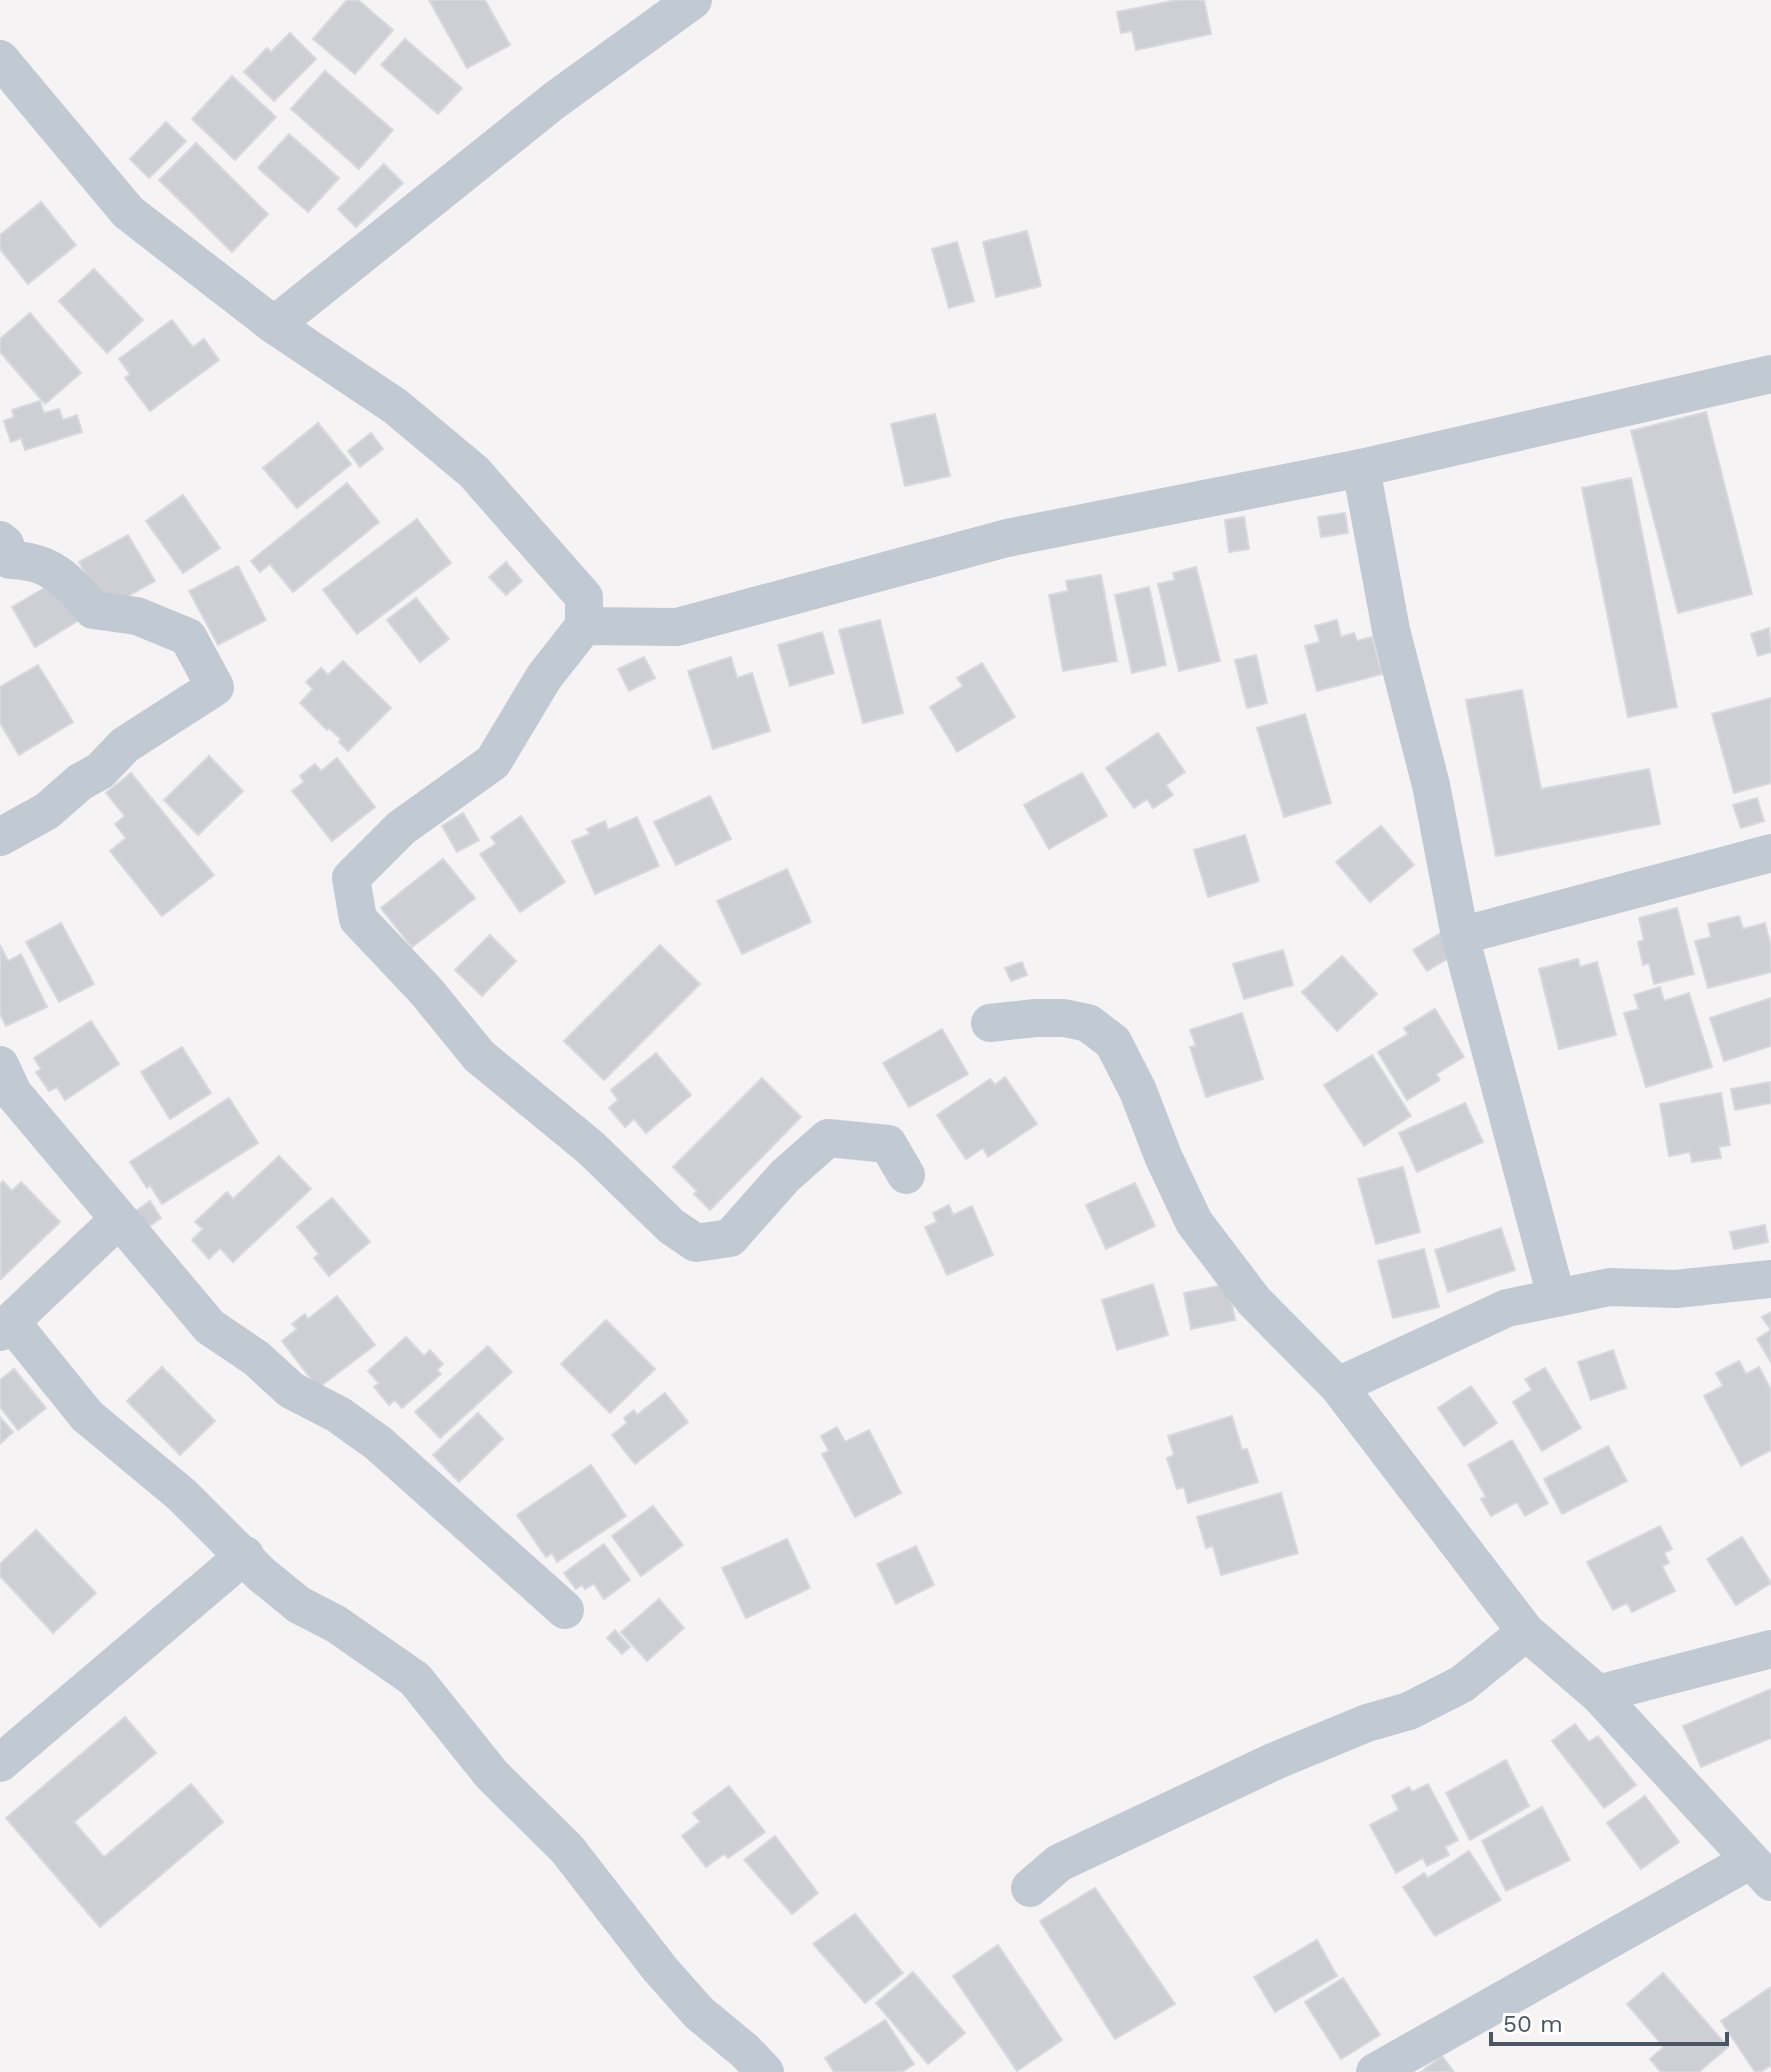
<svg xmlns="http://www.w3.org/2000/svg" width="1771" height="2072" font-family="'Work Sans',sans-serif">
  <rect width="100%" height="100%" fill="#f5f3f3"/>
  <!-- building -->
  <g fill="#cdcfd5" stroke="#d7d9de" stroke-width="2">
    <path d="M347,0H358L393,30L355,74L313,39Z"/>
    <path d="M429,0H485L510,45L467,68Z"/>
    <path d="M1177,0H1204L1211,34L1136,50L1132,31L1121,33L1117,12Z"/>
    <path d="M290,33L316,59L274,101L244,72L267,48L271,52Z"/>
    <path d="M405,39L462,88L438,114L381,65Z"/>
    <path d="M325,71L393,130L359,169L291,109Z"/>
    <path d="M232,76L276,117L235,160L192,119Z"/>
    <path d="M166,122L186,141L149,178L130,159Z"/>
    <path d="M289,134L339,178L308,212L258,168Z"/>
    <path d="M196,143L268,214L232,252L159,180Z"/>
    <path d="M384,164L403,183L356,227L338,209Z"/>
    <path d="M41,202L76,245L28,284L0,249V235Z"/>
    <path d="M1027,231L1041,286L996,297L983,242Z"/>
    <path d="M957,242L974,301L949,308L932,249Z"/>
    <path d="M94,269L143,320L107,353L59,301Z"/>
    <path d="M30,313L81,373L45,404L0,352V339Z"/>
    <path d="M172,320L193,347L204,339L219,360L150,411L125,378L130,374L119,359Z"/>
    <path d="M40,401L44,413L59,409L63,420L77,415L82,432L25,450L21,438L11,442L4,421L14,417L12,410Z"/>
    <path d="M1706,412L1752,594L1678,613L1631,431Z"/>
    <path d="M935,414L950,476L905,486L891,424Z"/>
    <path d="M318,423L351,464L297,508L263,468Z"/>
    <path d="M371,433L383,449L360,467L348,451Z"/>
    <path d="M1631,478L1677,707L1628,717L1582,488Z"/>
    <path d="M347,483L379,522L293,592L270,564L260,572L251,561Z"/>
    <path d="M183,495L220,548L183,573L146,521Z"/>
    <path d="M1345,513L1348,533L1321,537L1318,517Z"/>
    <path d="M1244,517L1249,549L1229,552L1225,520Z"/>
    <path d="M417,519L451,563L357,634L323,590Z"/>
    <path d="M128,535L155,581L105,609L79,562Z"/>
    <path d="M506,562L522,581L506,595L489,577Z"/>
    <path d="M238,566L266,620L218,645L189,591Z"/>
    <path d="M1196,567L1220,661L1179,671L1158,584L1175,580L1173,573Z"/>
    <path d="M1101,575L1117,661L1063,671L1049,595L1068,591L1066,581Z"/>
    <path d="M58,580L81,619L35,647L12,607Z"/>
    <path d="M1149,587L1166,665L1132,673L1115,595Z"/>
    <path d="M416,598L449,639L420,662L387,620Z"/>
    <path d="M880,620L903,713L863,723L839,630Z"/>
    <path d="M1337,620L1341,637L1354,633L1357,641L1372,637L1382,674L1317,691L1305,646L1320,642L1315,626Z"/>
    <path d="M1769,628L1771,652L1758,656L1751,634Z"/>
    <path d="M822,632L834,673L790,686L778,645Z"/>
    <path d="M1256,655L1267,703L1247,708L1235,660Z"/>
    <path d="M644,657L655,678L629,691L618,669Z"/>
    <path d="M731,657L737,678L752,673L770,731L713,749L688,671Z"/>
    <path d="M343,661L391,708L348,751L339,742L341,739L329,728L327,730L300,703L313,689L306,682L321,668L328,675Z"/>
    <path d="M982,663L1015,717L957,752L930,707L963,686L957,678Z"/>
    <path d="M38,665L73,722L19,755L0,723V687Z"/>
    <path d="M1522,690L1541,789L1649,769L1660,824L1496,856L1466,700Z"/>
    <path d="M1771,698V783L1734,793L1712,714Z"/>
    <path d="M1305,714L1331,803L1284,817L1257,728Z"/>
    <path d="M1158,733L1185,772L1166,785L1173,795L1153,808L1147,799L1134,808L1106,768Z"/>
    <path d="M209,756L243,791L198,835L164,800Z"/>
    <path d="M337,758L375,807L332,841L292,791L304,782L300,776L315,764L321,771Z"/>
    <path d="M131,773L214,875L162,916L110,851L126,838L115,824L125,816L106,793Z"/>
    <path d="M1082,773L1107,816L1049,849L1024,805Z"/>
    <path d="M710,796L731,839L676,865L654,822Z"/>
    <path d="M1757,798L1764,821L1741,828L1733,805Z"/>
    <path d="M463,813L479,840L457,852L442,826Z"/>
    <path d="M521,816L565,882L520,912L480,854L496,844L491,837Z"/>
    <path d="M637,817L659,866L595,894L572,841L590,834L587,829L605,821L608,830Z"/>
    <path d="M1381,826L1414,865L1370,902L1336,862Z"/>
    <path d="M1245,835L1259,881L1208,897L1194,850Z"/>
    <path d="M443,859L475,898L412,947L381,908Z"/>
    <path d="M787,869L811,922L742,954L717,901Z"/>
    <path d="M1677,908L1694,974L1654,984L1649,963L1643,965L1638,942L1644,940L1639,918Z"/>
    <path d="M1739,916L1743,929L1765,923L1771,947V972L1708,988L1695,941L1711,937L1708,924Z"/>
    <path d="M61,923L94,984L59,1002L26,942Z"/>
    <path d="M1441,933L1454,955L1427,971L1413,950Z"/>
    <path d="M490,935L516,961L482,996L455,970Z"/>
    <path d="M0,945L8,961L21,954L47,1007L6,1026L0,1014Z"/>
    <path d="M660,945L700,984L604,1080L564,1041Z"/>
    <path d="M1283,950L1293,985L1244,999L1233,964Z"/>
    <path d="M1342,956L1377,994L1337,1031L1302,992Z"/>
    <path d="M1578,959L1580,967L1597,962L1616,1035L1559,1049L1539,969Z"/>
    <path d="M1022,962L1027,975L1011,981L1005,968Z"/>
    <path d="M1660,987L1664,1001L1689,993L1712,1067L1646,1087L1624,1013L1639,1009L1634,995Z"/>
    <path d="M1771,998V1046L1724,1061L1710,1018Z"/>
    <path d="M1435,1009L1464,1057L1436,1074L1440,1080L1407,1100L1378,1052L1408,1034L1404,1028Z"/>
    <path d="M1242,1013L1263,1079L1206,1097L1190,1047L1196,1046L1190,1030Z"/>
    <path d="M91,1021L119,1064L65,1100L57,1087L49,1091L36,1072L41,1069L34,1058Z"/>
    <path d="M942,1029L968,1074L909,1107L883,1063Z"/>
    <path d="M182,1047L211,1093L170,1119L141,1072Z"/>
    <path d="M656,1053L691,1095L646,1133L634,1119L625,1127L609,1108L618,1100L611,1090Z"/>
    <path d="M1372,1055L1411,1116L1364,1146L1324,1085Z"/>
    <path d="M1005,1077L1037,1124L988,1157L983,1148L966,1159L937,1115L990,1079L995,1085Z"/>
    <path d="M762,1078L801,1117L710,1210L694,1194L697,1191L673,1167Z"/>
    <path d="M1770,1082L1771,1103L1735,1110L1731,1089Z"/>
    <path d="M1721,1093L1730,1145L1719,1147L1721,1158L1692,1162L1690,1152L1669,1156L1660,1104Z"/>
    <path d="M229,1098L258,1143L162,1204L150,1185L147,1188L130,1162Z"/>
    <path d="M1465,1103L1483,1142L1417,1172L1399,1133Z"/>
    <path d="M279,1156L311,1189L233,1262L220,1248L209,1259L192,1240L203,1229L195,1222L227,1192L233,1199Z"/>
    <path d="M1403,1167L1420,1232L1376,1244L1358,1179Z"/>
    <path d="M3,1181L12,1191L21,1182L60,1222L1,1279L0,1185Z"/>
    <path d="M1135,1183L1155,1226L1106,1249L1086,1205Z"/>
    <path d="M332,1198L370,1242L329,1276L314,1258L319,1254L297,1227Z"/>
    <path d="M150,1201L161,1218L144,1230L133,1213Z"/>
    <path d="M949,1205L953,1215L972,1206L993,1255L947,1275L925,1227L937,1222L933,1213Z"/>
    <path d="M1765,1225L1768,1242L1734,1249L1730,1232Z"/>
    <path d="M1501,1228L1515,1270L1448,1292L1435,1250Z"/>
    <path d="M1424,1249L1439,1307L1393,1318L1378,1261Z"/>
    <path d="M1153,1284L1168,1335L1117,1350L1102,1300Z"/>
    <path d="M1228,1284L1235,1320L1191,1329L1184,1293Z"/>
    <path d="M337,1296L375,1345L318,1388L282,1341L297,1329L292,1324L305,1314L308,1319Z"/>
    <path d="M1771,1312V1362L1757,1339L1771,1330L1762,1317Z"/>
    <path d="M606,1320L655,1369L610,1413L561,1364Z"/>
    <path d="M406,1337L424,1356L430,1350L443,1364L437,1370L441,1374L402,1408L395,1400L389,1405L374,1387L379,1383L368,1371Z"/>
    <path d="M488,1346L512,1372L440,1438L415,1412Z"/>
    <path d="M1613,1350L1626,1388L1591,1400L1578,1362Z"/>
    <path d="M1739,1361L1746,1374L1759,1367L1771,1390V1450L1741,1466L1704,1396L1723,1386L1716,1373Z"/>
    <path d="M162,1367L215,1421L180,1455L127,1401Z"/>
    <path d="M1545,1368L1581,1428L1542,1451L1513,1402L1532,1390L1525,1379Z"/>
    <path d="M14,1369L46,1408L18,1430L0,1407V1380Z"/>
    <path d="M1471,1386L1497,1423L1464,1446L1438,1408Z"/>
    <path d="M665,1393L688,1422L635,1464L612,1435L627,1423L624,1418L634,1410L637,1415Z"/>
    <path d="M478,1413L503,1439L459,1482L433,1455Z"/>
    <path d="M1232,1416L1242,1450L1247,1449L1258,1482L1188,1503L1184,1487L1177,1489L1167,1458L1174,1455L1168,1436Z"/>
    <path d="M0,1417L13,1432L0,1444Z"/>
    <path d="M837,1427L845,1442L869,1430L901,1493L855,1517L822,1454L829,1451L821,1436Z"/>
    <path d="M1512,1440L1548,1503L1525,1516L1517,1502L1491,1516L1481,1499L1486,1497L1468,1465Z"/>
    <path d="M1608,1446L1627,1481L1562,1514L1544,1479Z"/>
    <path d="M591,1465L626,1516L557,1562L552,1553L546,1557L517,1515Z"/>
    <path d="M1281,1493L1298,1553L1221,1575L1213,1546L1206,1548L1197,1517Z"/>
    <path d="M653,1506L683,1545L641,1576L612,1536Z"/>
    <path d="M1660,1526L1672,1549L1664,1553L1669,1563L1662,1566L1675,1591L1632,1612L1627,1603L1613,1610L1587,1562Z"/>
    <path d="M36,1530L96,1593L53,1633L0,1576V1564Z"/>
    <path d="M1742,1537L1771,1583L1736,1605L1707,1559Z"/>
    <path d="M787,1539L810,1588L746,1618L722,1568Z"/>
    <path d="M604,1544L630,1580L604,1599L594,1584L585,1589L582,1585L576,1589L564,1573Z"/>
    <path d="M916,1546L934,1585L896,1604L877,1564Z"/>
    <path d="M659,1599L684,1628L647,1661L621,1632Z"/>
    <path d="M615,1630L630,1647L622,1654L607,1638Z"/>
    <path d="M1771,1689V1738L1701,1767L1683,1726Z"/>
    <path d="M125,1717L156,1753L74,1822L104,1857L191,1784L223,1822L100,1927L6,1818Z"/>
    <path d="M1575,1724L1589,1742L1598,1736L1636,1785L1604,1808L1552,1741Z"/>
    <path d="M1506,1760L1529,1806L1470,1840L1446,1793Z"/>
    <path d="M1428,1784L1458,1840L1445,1847L1449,1855L1427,1866L1423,1858L1396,1873L1370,1825L1399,1810L1392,1796L1409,1787L1412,1792Z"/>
    <path d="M729,1786L765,1832L728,1858L724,1854L706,1867L682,1836L700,1822L693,1813Z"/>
    <path d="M1645,1796L1679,1842L1641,1869L1607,1823Z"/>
    <path d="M1542,1807L1570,1860L1506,1891L1482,1841Z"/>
    <path d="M775,1836L818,1893L792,1914L744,1860Z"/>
    <path d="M1469,1851L1501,1900L1435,1936L1403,1887L1424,1873L1428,1878Z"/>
    <path d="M1095,1888L1175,2004L1115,2039L1040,1921Z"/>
    <path d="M855,1914L903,1973L865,2003L813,1944Z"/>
    <path d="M1317,1940L1337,1976L1275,2012L1254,1977Z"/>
    <path d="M998,1945L1062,2040L1017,2071L953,1976Z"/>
    <path d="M913,1972L965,2033L928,2064L876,2003Z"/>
    <path d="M1663,1973L1728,2047L1699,2072H1661L1650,2059L1664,2047L1627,2004Z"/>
    <path d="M1343,1978L1380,2035L1341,2059L1305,2002Z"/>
    <path d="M1771,1987V2065L1761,2072H1755L1721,2021Z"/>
    <path d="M885,2020L914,2064L902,2072H834L825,2058Z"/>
    <path d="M1442,2056L1454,2072H1421Z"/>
  </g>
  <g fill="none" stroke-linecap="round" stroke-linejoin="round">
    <!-- minor -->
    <g stroke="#c1cad2" stroke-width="38">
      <path d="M0,59L128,212L274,325L395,406L474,472L584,597V626L544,677L493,762L401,828L351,878L358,919L426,991L479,1056L591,1148L671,1226L696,1243L730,1238L785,1176L828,1138L888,1144L906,1175"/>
      <path d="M274,325L555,100L693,0"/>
      <path d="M1361,468L1391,630L1431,785L1460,936L1556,1296"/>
      <path d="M0,540L5,544L10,560C50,560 69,581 93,610L137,616L188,637L215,687L125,745L100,771L80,782L47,811L0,837"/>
      <path d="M584,626L677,627L1007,538L1361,468L1771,374"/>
      <path d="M1460,936L1771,853"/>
      <path d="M990,1023L1036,1018H1064L1088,1023L1113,1042L1138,1091L1163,1156L1194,1222L1254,1301L1338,1386L1526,1632L1598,1694L1771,1882"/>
      <path d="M0,1065L13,1093L210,1327L256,1358L291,1390L339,1415L378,1443L565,1610"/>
      <path d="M11,1322L87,1416L182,1495L261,1574L299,1605L336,1624L415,1679L492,1775L567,1849L660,1969L699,2013L745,2051L765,2072"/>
      <path d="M0,1332L118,1220"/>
      <path d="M1338,1386L1507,1308L1610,1287L1676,1289L1771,1279"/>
      <path d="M1598,1694L1771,1649"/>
      <path d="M0,1763L245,1555"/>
      <path d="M1030,1888L1059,1863L1275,1761L1367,1723L1409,1711L1462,1684L1526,1632"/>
      <path d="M1375,2072L1749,1861"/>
    </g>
  </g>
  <!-- scale -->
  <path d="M1491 2032v12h236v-12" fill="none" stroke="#4a5661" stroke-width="4"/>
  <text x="1503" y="2032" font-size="24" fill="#4a5661" stroke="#ffffff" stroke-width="6" paint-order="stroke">50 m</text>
</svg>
